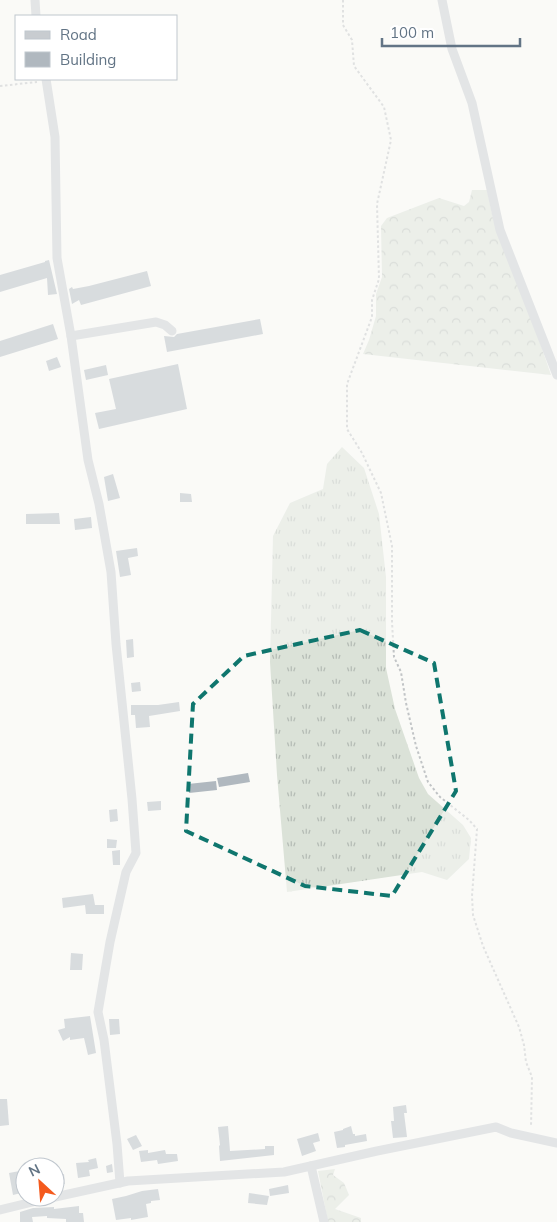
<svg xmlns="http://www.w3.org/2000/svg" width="557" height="1222" font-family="Mulish,sans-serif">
  <defs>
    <pattern id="grass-tufts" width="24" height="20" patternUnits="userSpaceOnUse" patternTransform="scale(1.25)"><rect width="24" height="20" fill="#dbe2d8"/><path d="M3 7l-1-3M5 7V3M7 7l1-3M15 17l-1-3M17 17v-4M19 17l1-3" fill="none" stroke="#b5bcb5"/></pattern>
    <pattern id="forest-crowns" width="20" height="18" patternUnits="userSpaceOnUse" patternTransform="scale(1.25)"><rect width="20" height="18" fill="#dbe2d8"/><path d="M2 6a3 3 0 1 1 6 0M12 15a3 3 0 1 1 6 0" fill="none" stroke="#b5bcb5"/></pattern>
  </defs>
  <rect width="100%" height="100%" fill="#fafaf7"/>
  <!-- grass -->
  <path fill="url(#grass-tufts)" d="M342,447L364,468L379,514L386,577V668L395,709L419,778L428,794L463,825L471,838L469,859L447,880L422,872L287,892L277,775L270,662L273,536L290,503L323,489L327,464Z"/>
  <!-- forest -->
  <g fill="url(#forest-crowns)">
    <path d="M472,190H487L493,218L538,337L551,375L363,354L369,340L376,316V294L382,277L381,226L387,218L439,198L464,206L469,202Z"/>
    <path d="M335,1169L333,1175L344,1183L349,1195L335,1209L361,1218V1222H328L318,1171Z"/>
  </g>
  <!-- building -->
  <g fill="#b0b8bf">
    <path d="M49,260L57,294L48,295L47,278L0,292V275L45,262V261Z"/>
    <path d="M147,271L151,286L81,305L79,300L72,304L69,289L72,287L73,289L89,286Z"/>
    <path d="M260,319L263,334L167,352L164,336L174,337L177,334Z"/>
    <path d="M53,324L58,339L0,357V341Z"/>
    <path d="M57,357L61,367L49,371L46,361Z"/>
    <path d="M178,364L187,409L99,429L95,413L116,409L109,379Z"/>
    <path d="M106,365L108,375L86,380L84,370Z"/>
    <path d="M113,474L120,498L108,501L104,477Z"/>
    <path d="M180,493L191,494L192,502H180Z"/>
    <path d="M59,513L60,524H26V514Z"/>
    <path d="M91,517L92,528L75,530L74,519Z"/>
    <path d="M137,548L138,556L128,558L131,575L120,577L116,551Z"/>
    <path d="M133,639L134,657L127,658L126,640Z"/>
    <path d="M140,682L141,691L132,692L131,683Z"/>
    <path d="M179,702L180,711L149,716L150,727L136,728L135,715H131V705H158Z"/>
    <path d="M248,773L250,782L219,787L217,778Z"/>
    <path d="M216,781L217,790L189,793L188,784Z"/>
    <path d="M161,801V810L148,811L147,802Z"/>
    <path d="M117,809L118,821L110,822L109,810Z"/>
    <path d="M107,839L117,840L116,848H107Z"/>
    <path d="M120,850V865H113L112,851Z"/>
    <path d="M93,894L95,905H104V914H86L85,905L63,908L62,898Z"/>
    <path d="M71,953L83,954L82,970H70Z"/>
    <path d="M90,1016L96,1053L88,1055L84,1038L70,1040V1037L63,1041L58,1030L65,1028L64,1019Z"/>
    <path d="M109,1019H119L120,1034L110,1035Z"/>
    <path d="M0,1099H7L9,1125L0,1126Z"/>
    <path d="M406,1105L407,1113H404L407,1137L393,1138L391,1121H394L393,1107Z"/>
    <path d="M228,1126L230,1151L265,1149V1146H274V1155L220,1161L219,1146L220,1145L218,1127Z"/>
    <path d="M351,1126L353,1134H355V1136L366,1134L367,1141L345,1145V1147L337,1148L334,1132L343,1130V1129Z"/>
    <path d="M318,1133L320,1141L313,1143L316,1151L302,1156L297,1139Z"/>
    <path d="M136,1135L142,1146L133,1150L127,1139Z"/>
    <path d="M148,1150V1153L165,1150L166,1154H177L178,1161L158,1164L157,1160L141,1162L139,1151Z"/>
    <path d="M96,1158L98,1168L89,1170L90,1176L78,1178L76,1163L89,1162L88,1160Z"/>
    <path d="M112,1164L113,1172L107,1173L106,1166Z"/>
    <path d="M25,1170V1192L13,1195L9,1173Z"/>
    <path d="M64,1174L65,1184L55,1185V1175Z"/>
    <path d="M288,1185L289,1193L270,1196L269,1189Z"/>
    <path d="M158,1189L160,1200L151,1201V1203L146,1204L148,1217L131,1220V1218L116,1220L112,1199L126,1196L142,1191Z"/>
    <path d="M249,1193L269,1196L267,1205L248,1203Z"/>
    <path d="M79,1206V1213H83L84,1222H66V1219L47,1218V1216L32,1217L33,1222H20V1212L33,1208L54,1207V1209Z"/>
  </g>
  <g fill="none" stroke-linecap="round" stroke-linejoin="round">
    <!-- path -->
    <g stroke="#c1c4c6" stroke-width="2" stroke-dasharray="2.5 2.5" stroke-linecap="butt">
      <path d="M343,0V25L352,40L354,66L384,107L391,140L377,204L379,279L372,300V317L347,384V429L362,453L381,493L392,546V622L394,657L401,672L406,703L416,746L428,782L440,797L469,820L477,829L472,896L473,915L483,946L519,1027L524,1045L526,1062L532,1077L531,1127"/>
      <path d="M0,86L37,82"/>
    </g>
    <!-- minor -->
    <g stroke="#c8ccd0" stroke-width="9">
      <path d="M35,0L36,16"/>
      <path d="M442,0L452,49L472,103L500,230L557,375"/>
      <path d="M46,79L55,137L57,258L71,336L88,460L99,504L111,572L116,644L132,799L136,853L126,872L110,942L98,1012L104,1040L117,1144L120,1183"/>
      <path d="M71,336L156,322L165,325L172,331"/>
      <path d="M311,1166L324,1222"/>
      <path d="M55,1197L128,1181L284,1172L377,1151L496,1127L511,1133L557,1143"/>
      <path d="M0,1210L53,1197"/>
    </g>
  </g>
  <!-- marked area -->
  <path d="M0 0H557V1222H0ZM360,630L434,663L456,791L392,896L305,886L186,831L193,704L244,656Z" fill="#fafaf7" fill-opacity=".55" fill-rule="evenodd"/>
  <path fill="none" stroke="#0f766e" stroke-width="4" stroke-dasharray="10 6" stroke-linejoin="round" d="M360,630L434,663L456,791L392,896L305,886L186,831L193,704L244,656Z"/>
  <!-- legend -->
  <rect x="15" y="15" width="162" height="65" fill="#ffffff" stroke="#c0c7ce"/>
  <rect x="25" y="31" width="25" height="8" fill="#c8ccd0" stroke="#c0c7ce"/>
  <text x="60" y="40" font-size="15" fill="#627485">Road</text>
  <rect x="25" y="52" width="25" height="15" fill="#b0b8bf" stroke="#c0c7ce"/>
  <text x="60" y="65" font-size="15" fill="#627485">Building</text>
  <!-- north arrow -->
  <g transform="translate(40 1182) rotate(334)"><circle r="24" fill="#ffffff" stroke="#c0c7ce"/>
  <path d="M0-4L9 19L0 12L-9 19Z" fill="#f45a1d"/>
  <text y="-8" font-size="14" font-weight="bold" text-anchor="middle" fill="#627485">N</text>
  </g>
  <!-- scale -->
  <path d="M382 38v8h138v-8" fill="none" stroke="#627485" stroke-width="2.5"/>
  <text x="390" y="38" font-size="15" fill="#627485" stroke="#ffffff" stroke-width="4" paint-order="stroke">100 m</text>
</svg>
